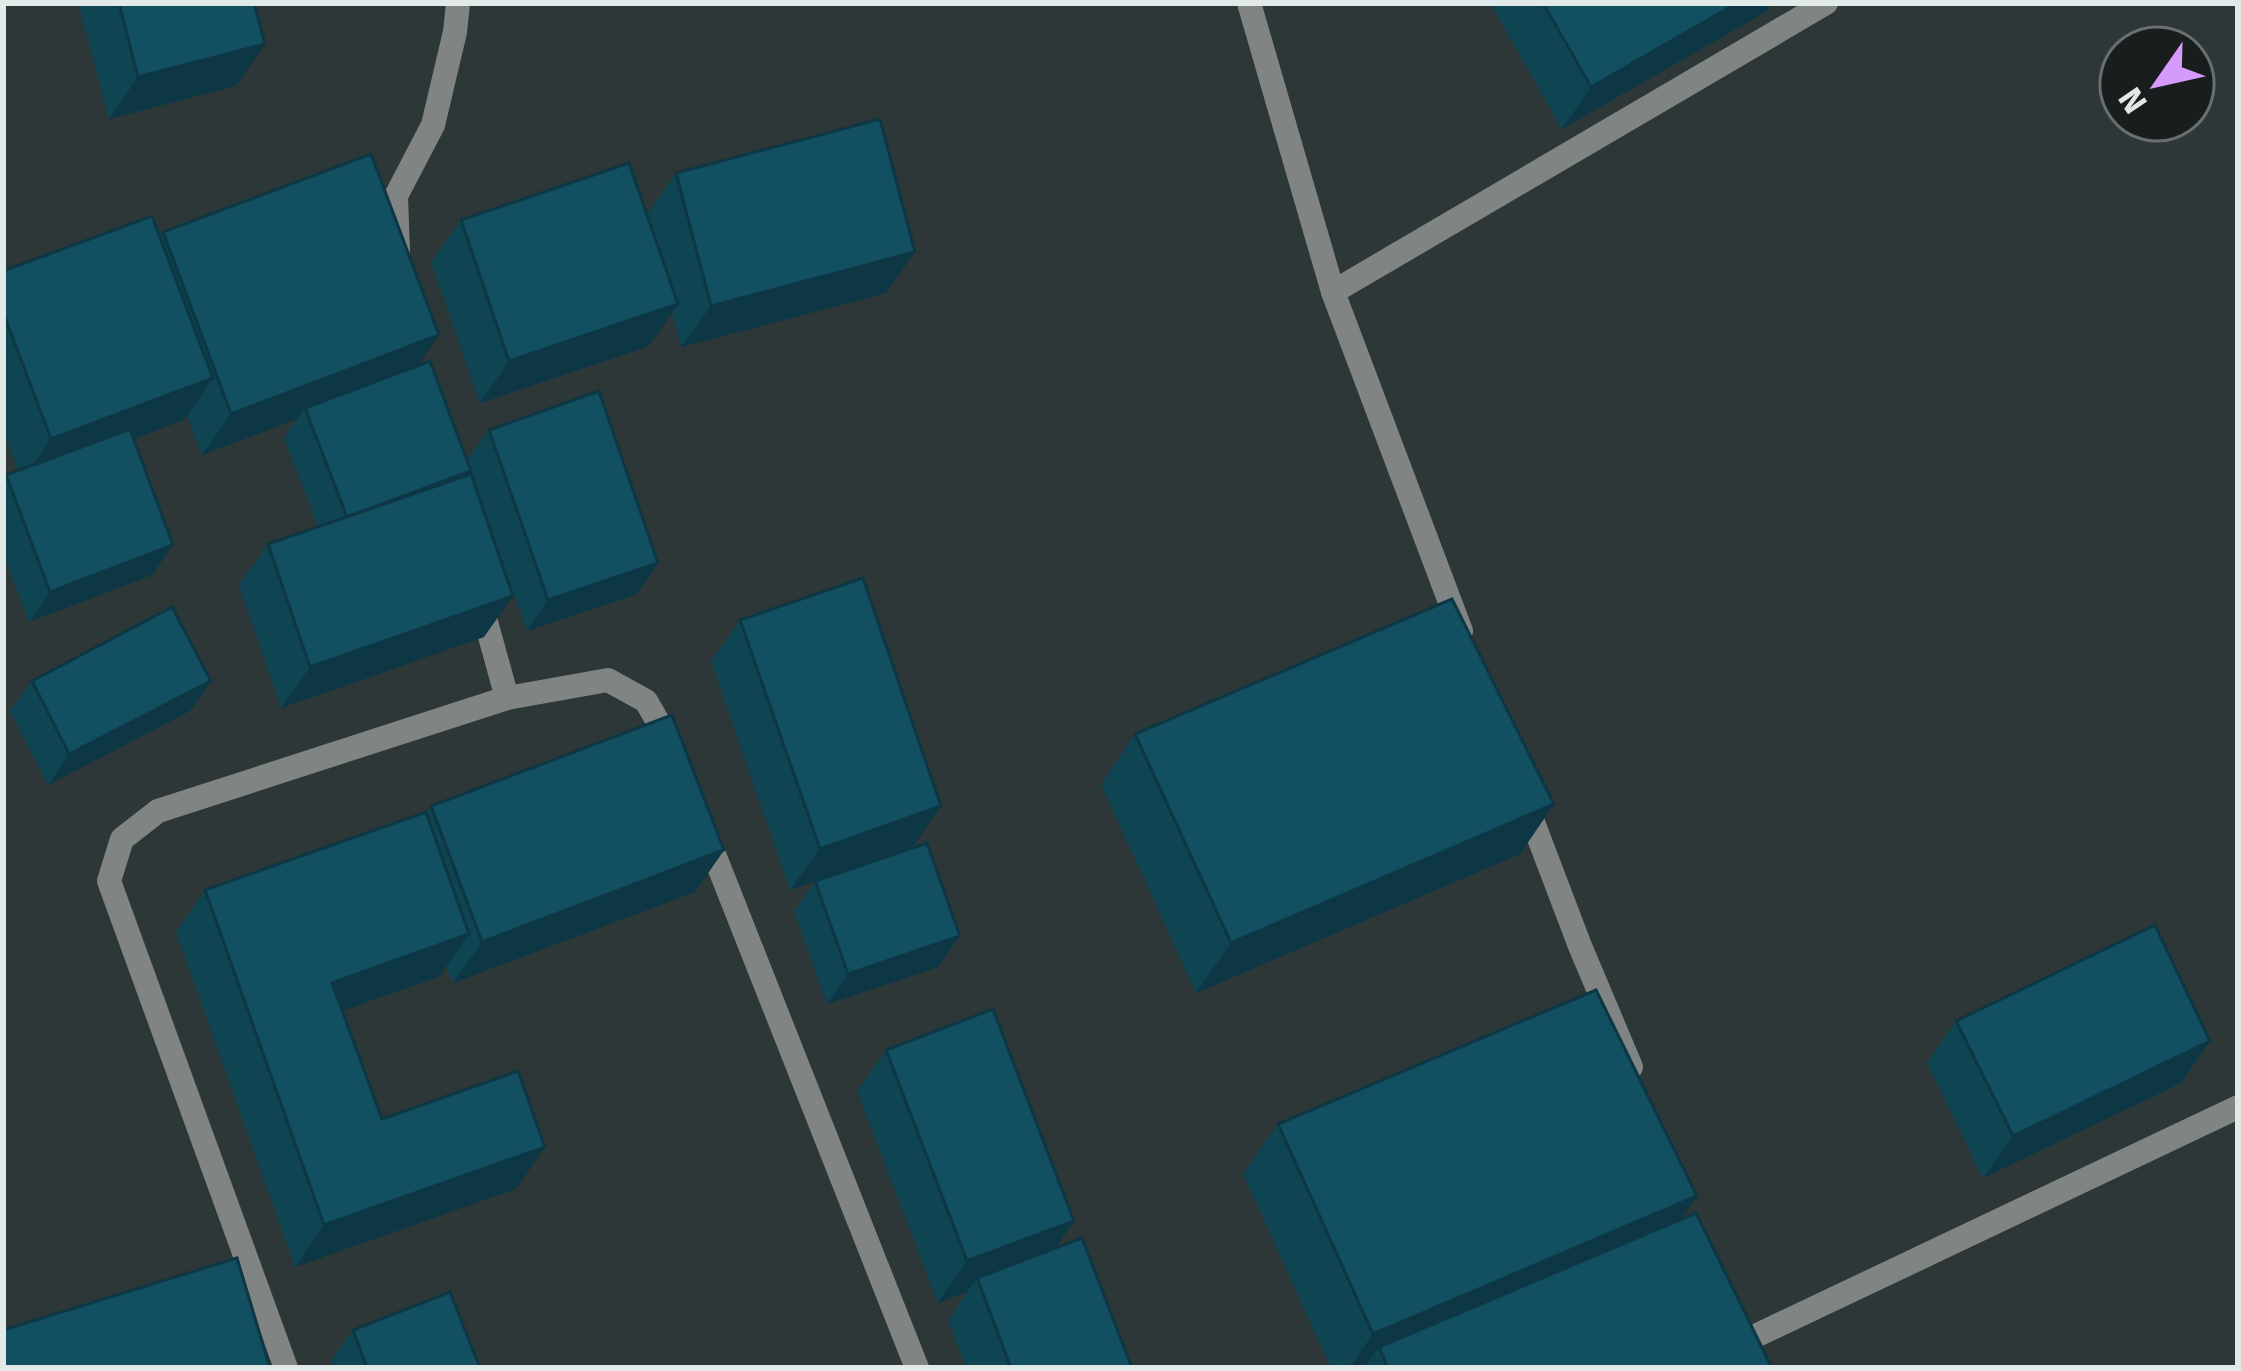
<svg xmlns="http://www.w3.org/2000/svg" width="2241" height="1371" font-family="'Fira Sans',sans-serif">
  <rect width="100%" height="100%" fill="#2d3737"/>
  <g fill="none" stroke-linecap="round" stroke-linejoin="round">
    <!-- lane -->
    <g stroke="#808584" stroke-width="24">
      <path d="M398,252L396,196L433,125L455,32L458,3"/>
      <path d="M480,600L507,698"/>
      <path d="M706,834L917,1368"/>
      <path d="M286,1368L109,881L122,839L158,811L507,698L608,680L646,701L672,746"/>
    </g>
    <!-- street -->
    <g stroke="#808584" stroke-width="24">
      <path d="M1249,3L1333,292L1461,631"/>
      <path d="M1333,292L1826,3"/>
      <path d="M1526,804L1580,946L1631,1067"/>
      <path d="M1756,1368L1747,1340L2238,1107"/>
    </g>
  </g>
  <!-- wall -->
  <g fill="#0f4453">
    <path d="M78,3H254L265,44L236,86L109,119Z"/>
    <path d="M1490,3H1772L1767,11L1562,129Z"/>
    <path d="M676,173L886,293L681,347L672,313L649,346L480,403L431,262L461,220L647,214Z"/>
    <path d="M163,232L417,366L467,460L489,430L637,594L527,631L471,471L468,475L484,637L281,708L239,585L268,544L318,527L284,438L297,419L202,455L187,415L184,420L134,439L173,545L152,575L29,622L3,554V479L6,475L18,470L3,430V271L160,236Z"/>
    <path d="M740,620L941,806L912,848L938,967L827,1004L794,911L815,882L790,890L711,661Z"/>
    <path d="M32,681H211L190,711L48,785L10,711Z"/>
    <path d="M1135,734L1554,804L1520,854L1196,993L1101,784Z"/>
    <path d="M431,806L724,850L695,892L453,983L446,966L440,976L342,1011L382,1119L516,1189L295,1267L176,932L205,890L426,813Z"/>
    <path d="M1956,1021L2210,1041L2181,1083L1983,1178L1927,1063Z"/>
    <path d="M886,1050L1074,1221L1055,1248L1132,1368H966L948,1320L967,1292L938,1303L857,1091Z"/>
    <path d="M1278,1124L1697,1196L1680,1219L1772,1368H1331L1243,1174Z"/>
    <path d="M353,1330L480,1368H334L331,1361Z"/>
  </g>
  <!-- shaded-wall -->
  <g fill="#0d3744">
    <path d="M1737,3H1772L1767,11L1562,129L1591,87Z"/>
    <path d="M265,44L236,86L109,119L138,77Z"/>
    <path d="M915,252L886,293L681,347L711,306Z"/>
    <path d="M678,304L649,346L480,403L509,361Z"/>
    <path d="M439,335L410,377L305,408L297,419L202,455L231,414Z"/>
    <path d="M213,378L184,420L22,481L51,439Z"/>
    <path d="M173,545L152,575L29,622L50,592Z"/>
    <path d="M658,563L637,594L527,631L548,600Z"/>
    <path d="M513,596L484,637L281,708L310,667Z"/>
    <path d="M211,681L190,711L48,785L69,754Z"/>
    <path d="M1554,804L1520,854L1196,993L1231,943Z"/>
    <path d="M941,806L912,848L790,890L820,849Z"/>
    <path d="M724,850L695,892L453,983L482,942Z"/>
    <path d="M469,934L440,976L303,1025L332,983Z"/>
    <path d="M960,936L938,967L827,1004L848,974Z"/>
    <path d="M2210,1041L2181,1083L1983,1178L2013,1136Z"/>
    <path d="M545,1147L516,1189L295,1267L324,1225Z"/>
    <path d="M1697,1196L1662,1245L1379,1347L1364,1368H1349L1373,1334Z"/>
    <path d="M1074,1221L1045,1263L977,1278L967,1292L938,1303L967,1261Z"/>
  </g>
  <!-- building -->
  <g fill="#124f61" stroke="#0d3744" stroke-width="3">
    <path d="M119,3H254L265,44L138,77Z"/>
    <path d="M1543,3H1737L1591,87Z"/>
    <path d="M880,119L915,252L711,306L676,173Z"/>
    <path d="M371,154L439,335L231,414L163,232Z"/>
    <path d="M629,163L678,304L509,361L461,220Z"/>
    <path d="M152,216L213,378L51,439L3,312V271Z"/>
    <path d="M430,361L471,471L347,517L305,408Z"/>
    <path d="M599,391L658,563L548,600L489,430Z"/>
    <path d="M130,429L173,545L50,592L6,475Z"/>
    <path d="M471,474L513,596L310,667L268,544Z"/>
    <path d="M863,578L941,806L820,849L740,620Z"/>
    <path d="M1452,599L1554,804L1231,943L1135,734Z"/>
    <path d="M172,607L211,681L69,754L32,681Z"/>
    <path d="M672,715L724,850L482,942L431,806Z"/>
    <path d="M426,812L469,934L332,983L382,1119L518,1071L545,1147L324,1225L205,890Z"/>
    <path d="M927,843L960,936L848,974L815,881Z"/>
    <path d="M2155,925L2210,1041L2013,1136L1956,1021Z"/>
    <path d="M1596,990L1697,1196L1373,1334L1278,1124Z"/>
    <path d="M993,1009L1074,1221L967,1261L886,1050Z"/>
    <path d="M1696,1213L1772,1368H1388L1379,1347Z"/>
    <path d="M1082,1238L1132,1368H1011L977,1278Z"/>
    <path d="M237,1258L270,1368H3V1330Z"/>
    <path d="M450,1292L480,1368H367L353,1330Z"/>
  </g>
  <!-- border -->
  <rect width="2241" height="1371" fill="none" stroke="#e2e9e9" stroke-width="12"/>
  <!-- north arrow -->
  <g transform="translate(2157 84) rotate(236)"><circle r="57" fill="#191d1e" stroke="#696f6f" stroke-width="3"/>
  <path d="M0-9L21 45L0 30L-21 45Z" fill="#d69bfa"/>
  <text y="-18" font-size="33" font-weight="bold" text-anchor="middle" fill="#e2e9e9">N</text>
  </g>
</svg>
